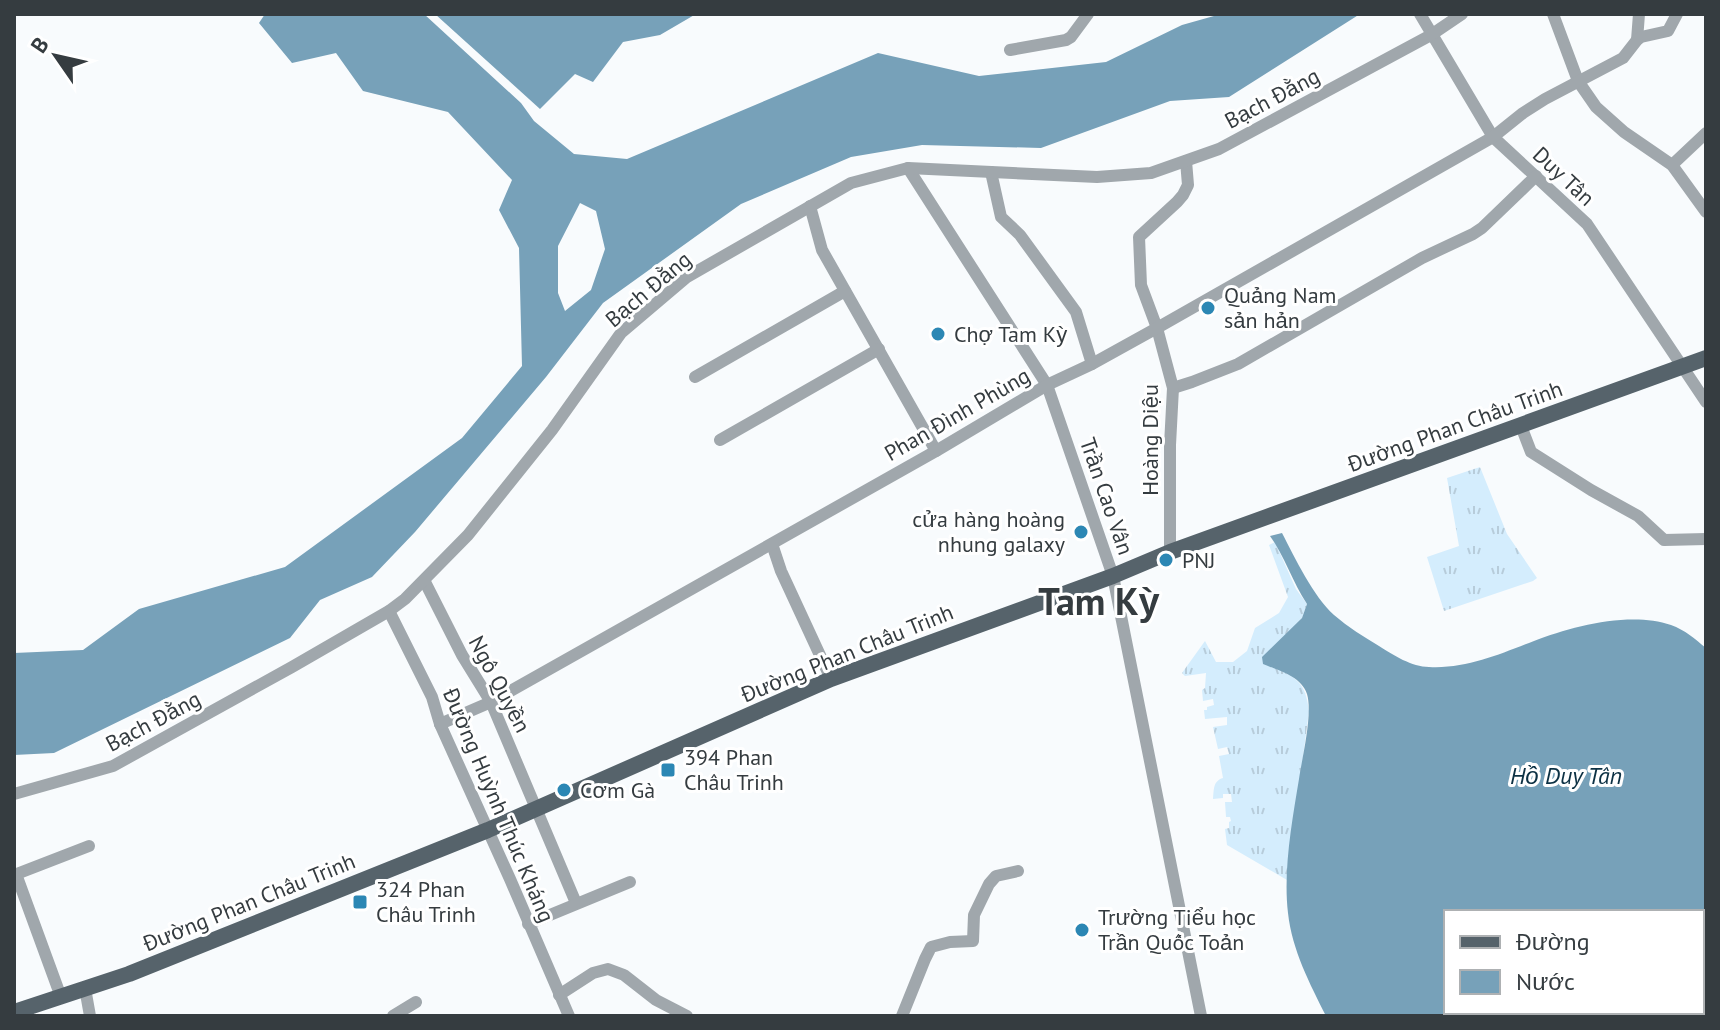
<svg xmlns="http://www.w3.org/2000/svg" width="1720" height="1030" font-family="'PT Sans',sans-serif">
  <defs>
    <pattern id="grass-tufts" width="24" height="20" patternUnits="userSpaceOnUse" patternTransform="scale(2)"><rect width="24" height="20" fill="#d4edfd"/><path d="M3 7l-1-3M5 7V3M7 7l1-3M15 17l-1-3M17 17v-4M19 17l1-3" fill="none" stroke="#b7ccda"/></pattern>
  </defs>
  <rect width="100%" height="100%" fill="#f8fbfd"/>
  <!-- grass -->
  <g fill="url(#grass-tufts)">
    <path d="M1480,467L1507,534L1537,578L1533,581L1444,611L1427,557L1459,546L1447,478Z"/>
    <path d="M1275,542L1296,589L1307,604L1302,618L1290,631L1271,667C1297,676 1306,684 1309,711L1287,880L1227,845L1225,829L1229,828V822L1231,821L1230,817H1226L1225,802H1232L1231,794H1223V798L1213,799C1214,789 1213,781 1223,778L1219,756L1229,754L1227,747L1218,749L1213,727L1227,725V717L1205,719L1204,710H1207V707L1214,705L1213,699L1203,701L1202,690L1205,688L1206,673L1185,676L1182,673L1205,641L1216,662H1233L1247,651L1255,628L1279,613L1288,597L1269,545Z"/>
  </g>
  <!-- water -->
  <g fill="#77a1b9" fill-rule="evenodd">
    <path d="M265,14H424L521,103L534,121L574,154L627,159L878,53L979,76L1106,62L1182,25L1221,14H1360L1229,97L1170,101L1041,148L922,145L851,157L741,204L603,303L546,377L415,532L372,577L320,600L290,638L54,753L14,755V653L83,650L139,609L285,567L462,438L522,366L519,248L499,210L512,180L448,112L363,91L336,53L292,63L259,23ZM580,203L596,211L605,249L591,290L565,311L558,293V246Z"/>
    <path d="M435,14H696L660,35L623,42L593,82L575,74L540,109Z"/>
    <path d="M1282,533C1295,558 1313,596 1334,615C1348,627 1364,637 1379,646C1393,655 1412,667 1429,667C1467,669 1500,654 1534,641C1572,626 1631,611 1671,625C1685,630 1695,639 1706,648V1011L1691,1016H1326C1310,984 1292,950 1288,913C1283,871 1292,821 1299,779C1302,758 1313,714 1307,694C1301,676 1279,671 1263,664L1262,657L1302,618L1307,604C1293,583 1284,555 1270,536ZM1446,912H1702V1012H1446Z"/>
  </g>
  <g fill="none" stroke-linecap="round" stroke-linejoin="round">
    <!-- minor -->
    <g stroke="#a0a7ac" stroke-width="12">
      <path d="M1420,14L1493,137L1587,224L1706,402"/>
      <path d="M1553,14L1578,81L1596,107L1624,132L1672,165L1706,212"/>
      <path d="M1637,40L1639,14"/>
      <path d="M1010,50L1066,40L1071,37L1088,14"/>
      <path d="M1672,165L1706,133"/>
      <path d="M908,168L1047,385L1113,576L1201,1016"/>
      <path d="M991,172L1001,217L1020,235L1076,312L1092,364"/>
      <path d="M810,206L822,250L936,451"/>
      <path d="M695,377L845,291"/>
      <path d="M1173,388L1192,382L1238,364L1422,258L1473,234L1482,228L1536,176"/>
      <path d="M1521,426L1531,452L1591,490L1638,516L1664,540L1706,539"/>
      <path d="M720,440L879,349"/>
      <path d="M772,544L781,571L831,679"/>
      <path d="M1170,552V445L1173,388L1157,328L1141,285L1139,237L1177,202L1183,195L1188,185L1186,161"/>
      <path d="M424,580L462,655L491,702L576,903"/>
      <path d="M389,611L432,697L440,724L510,879L569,1016"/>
      <path d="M440,724L491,702L936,451L1047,385L1092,364L1157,328L1493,137L1523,113L1545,99L1623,58L1637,40L1641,37L1668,31L1677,14"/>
      <path d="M14,794L113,766L292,667L389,611L405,599L468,535L552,430L621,333L687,277L851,183L908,168L1097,177L1151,173L1219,149L1431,35L1462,14"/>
      <path d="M16,874L61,997"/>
      <path d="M14,875L89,846"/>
      <path d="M528,924L630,882"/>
      <path d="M85,988L90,1016"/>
      <path d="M559,995L593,973L608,969L624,975L656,1000L687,1016"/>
      <path d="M393,1016L416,1002"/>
      <path d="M902,1016L925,959L931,947L950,942L973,941L974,915L989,884L996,876L1018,871"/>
    </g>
    <!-- major -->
    <path stroke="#56636b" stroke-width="16" d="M14,1012L129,974L488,830L831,679L1113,576L1170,552L1706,358"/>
  </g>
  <!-- markers -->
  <g fill="#2c87b4" stroke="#fff" stroke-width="3">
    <circle cx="1208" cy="308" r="8"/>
    <circle cx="938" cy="334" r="8"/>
    <circle cx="1081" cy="532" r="8"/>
    <circle cx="1166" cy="560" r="8"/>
    <rect x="660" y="762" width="16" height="16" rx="4"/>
    <circle cx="564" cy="790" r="8"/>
    <rect x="352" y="894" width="16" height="16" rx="4"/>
    <circle cx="1082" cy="930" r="8"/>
  </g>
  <g text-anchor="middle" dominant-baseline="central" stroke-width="6" stroke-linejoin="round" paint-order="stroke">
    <!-- street labels -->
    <g font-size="22" fill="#353c40" stroke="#fff">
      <text transform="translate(1272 98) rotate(-28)">Bạch Đằng</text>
      <text transform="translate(1564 176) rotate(43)">Duy Tân</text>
      <text transform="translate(648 289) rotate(-40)">Bạch Đằng</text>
      <text transform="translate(957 414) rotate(-30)">Phan Đình Phùng</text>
      <text transform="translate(1455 426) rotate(-20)">Đường Phan Châu Trinh</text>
      <text transform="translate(1150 440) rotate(-90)">Hoàng Diệu</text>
      <text transform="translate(1107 496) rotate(71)">Trần Cao Vân</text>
      <text transform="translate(847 653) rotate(-22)">Đường Phan Châu Trinh</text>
      <text transform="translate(500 684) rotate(62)">Ngô Quyền</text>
      <text transform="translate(153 721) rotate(-28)">Bạch Đằng</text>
      <text transform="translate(499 805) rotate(67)">Đường Huỳnh Thúc Kháng</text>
      <text transform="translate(249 902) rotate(-22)">Đường Phan Châu Trinh</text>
    </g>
    <!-- poi labels -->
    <g font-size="22" fill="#353c40" stroke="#fff" text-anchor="start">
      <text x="1224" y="295">Quảng Nam<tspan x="1224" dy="25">sản hản</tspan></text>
      <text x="954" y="334">Chợ Tam Kỳ</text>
      <text x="1065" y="519" text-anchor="end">cửa hàng hoàng<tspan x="1065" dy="25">nhung galaxy</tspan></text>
      <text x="1182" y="560">PNJ</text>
      <text x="684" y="757">394 Phan<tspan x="684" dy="25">Châu Trinh</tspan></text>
      <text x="580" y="790">Cơm Gà</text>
      <text x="376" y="889">324 Phan<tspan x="376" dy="25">Châu Trinh</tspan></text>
      <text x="1098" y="917">Trường Tiểu học<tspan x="1098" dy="25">Trần Quốc Toản</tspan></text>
    </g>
    <!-- water labels -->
    <g font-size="24" font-style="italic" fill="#0c3144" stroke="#fff">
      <text x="1566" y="775">Hồ Duy Tân</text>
    </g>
    <!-- town labels -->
    <g font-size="38" font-weight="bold" fill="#353c40" stroke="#fff">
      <text x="1099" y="600">Tam Kỳ</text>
    </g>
  </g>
  <!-- border -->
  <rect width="1720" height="1030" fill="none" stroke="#353c40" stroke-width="32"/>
  <!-- legend -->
  <rect x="1444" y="910" width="260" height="104" fill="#ffffff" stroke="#aeb1b3" stroke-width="2"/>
  <rect x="1460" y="936" width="40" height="12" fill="#56636b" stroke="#aeb1b3" stroke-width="2"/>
  <text x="1516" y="950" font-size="24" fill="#353c40">Đường</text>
  <rect x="1460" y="970" width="40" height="24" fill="#77a1b9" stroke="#aeb1b3" stroke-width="2"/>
  <text x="1516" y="990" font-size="24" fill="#353c40">Nước</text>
  <!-- north arrow -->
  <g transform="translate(56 56) rotate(304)" stroke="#ffffff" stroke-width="6" paint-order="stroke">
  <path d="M0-6L14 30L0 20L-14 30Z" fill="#353c40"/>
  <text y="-12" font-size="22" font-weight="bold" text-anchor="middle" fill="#353c40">B</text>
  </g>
</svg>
